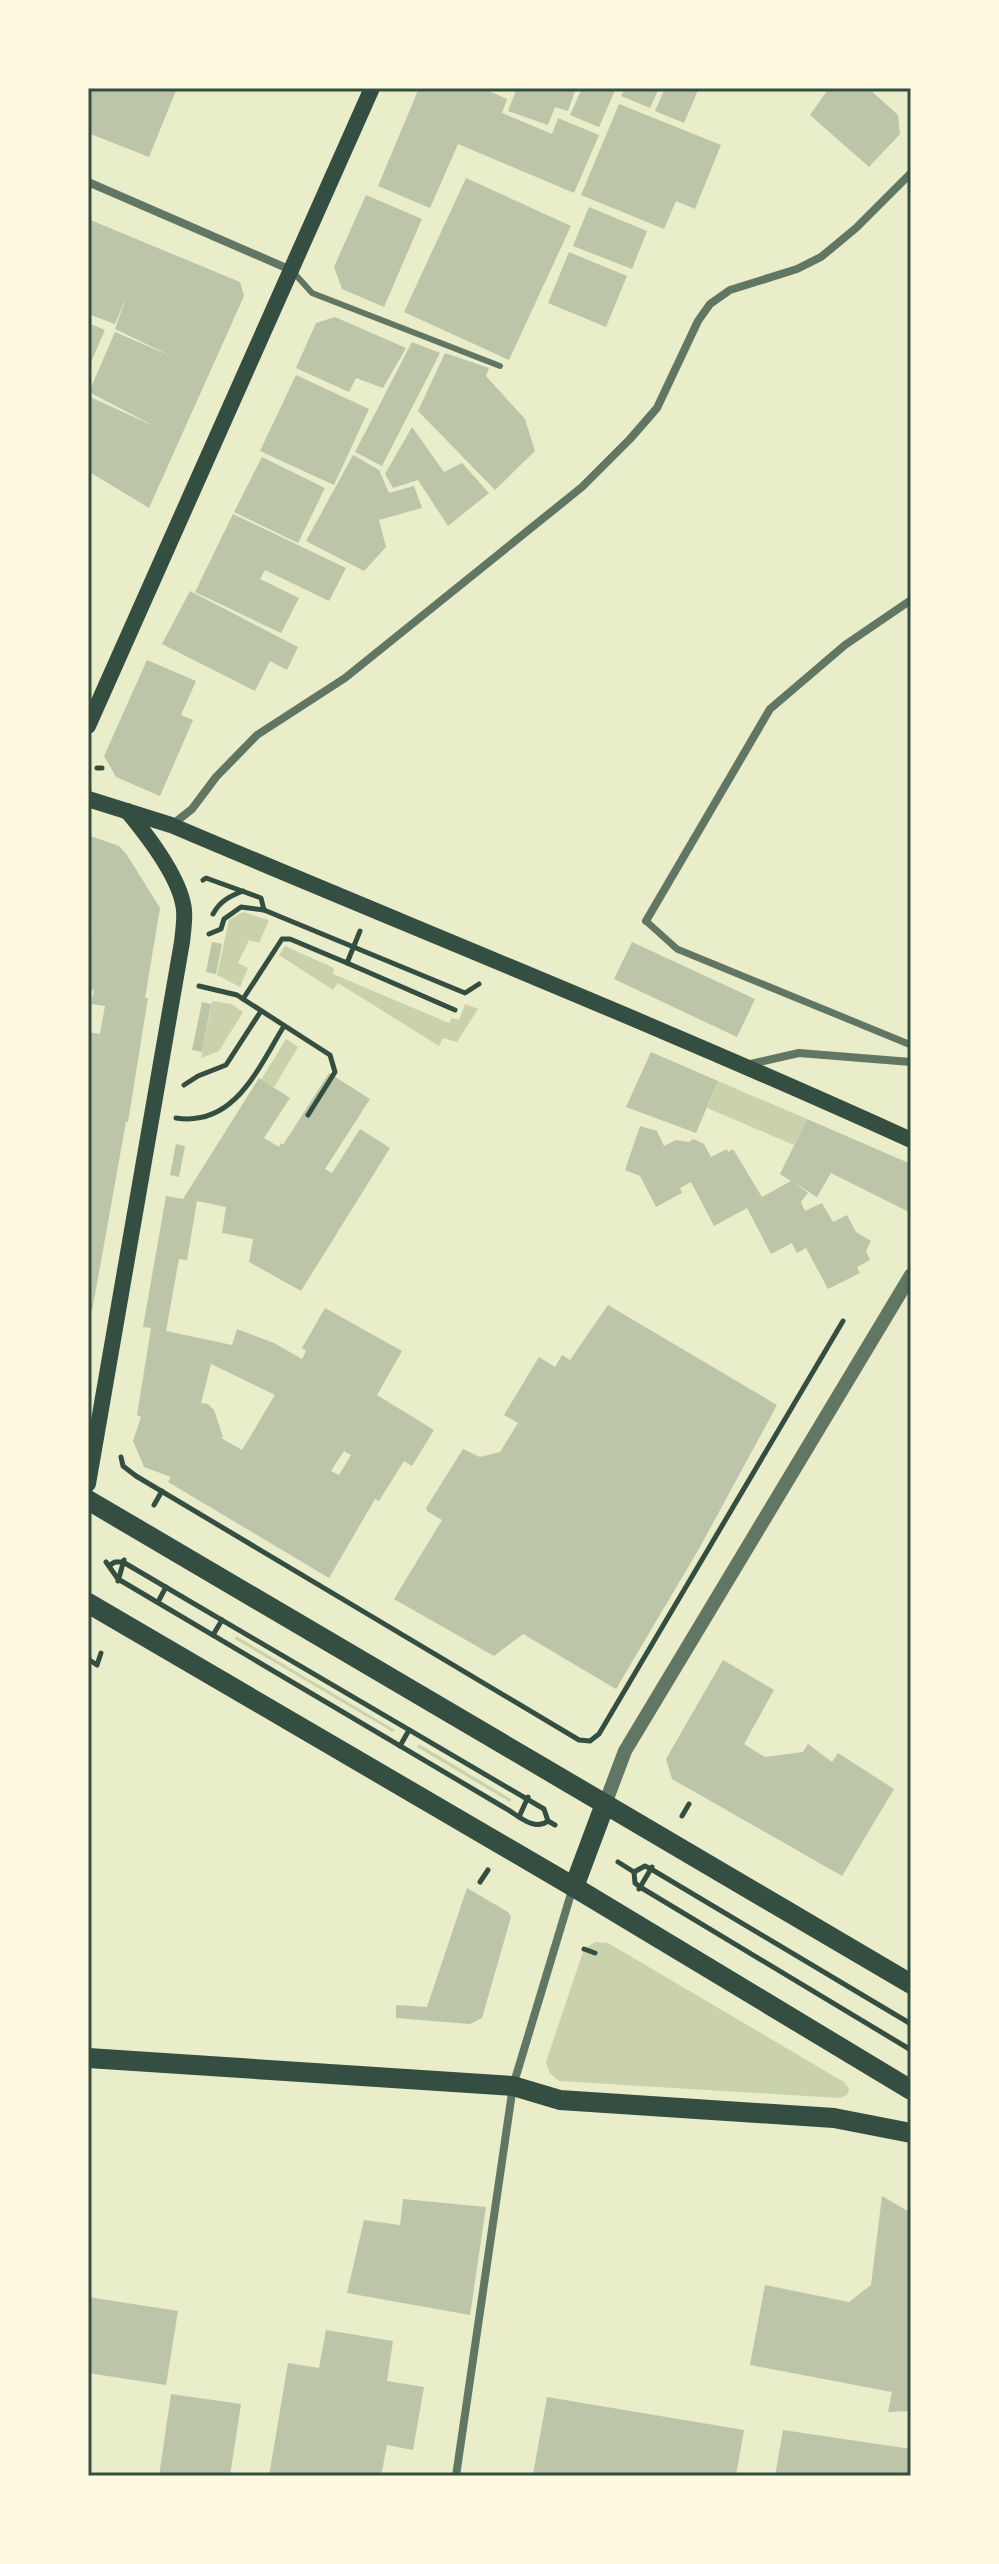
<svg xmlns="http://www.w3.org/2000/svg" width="999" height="2564" font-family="'PT Sans',sans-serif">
  <rect width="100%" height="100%" fill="#e9edc9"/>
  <!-- green -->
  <g fill="#cad2ad">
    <path d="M243,912L269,920L259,943L249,940L238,963L248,968L240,987L217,975L229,920Z"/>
    <path d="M285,946L334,968L333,974L449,1023L452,1018L459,1020L465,1004L478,1009L457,1042L443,1038L439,1046L338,983L333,990L279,955Z"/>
    <path d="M212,1001L231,1004L243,1012L219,1051L201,1058Z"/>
    <path d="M286,1039L298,1047L274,1087L261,1080Z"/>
    <path d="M718,1081L807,1119L794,1145L707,1108Z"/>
    <path d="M236,1636L395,1730L393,1732L235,1639Z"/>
    <path d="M419,1744L511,1799L510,1802L417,1747Z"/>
    <path d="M595,1942L608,1943L844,2082L849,2089L847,2095L839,2098L559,2081L550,2073L546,2062L584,1949Z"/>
  </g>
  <!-- building -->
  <g fill="#bcc5a7" fill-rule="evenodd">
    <path d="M88,88H177L149,157L88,133Z"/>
    <path d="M419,88H482L507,99L502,113L552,134L558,118L599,135L574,193L458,144L430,208L378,186Z"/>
    <path d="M517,88H576L568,111L555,107L548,125L508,111Z"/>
    <path d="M582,88H616L599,127L570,115Z"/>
    <path d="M625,88H659L650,108L621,96Z"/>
    <path d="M665,88H699L684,123L655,111Z"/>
    <path d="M829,88H868L898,115L900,134L869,167L810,115Z"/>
    <path d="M619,104L721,145L695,209L676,201L664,229L581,195Z"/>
    <path d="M466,178L571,226L509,360L404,312Z"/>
    <path d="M366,195L422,219L384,307L342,289L334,267Z"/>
    <path d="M589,207L647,231L632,269L573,246Z"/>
    <path d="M88,219L240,282L244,296L149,508L88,471V396L156,427L89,392L115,332L173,357L115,329L127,295L115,324L88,314Z"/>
    <path d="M569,252L627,276L606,327L548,303Z"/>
    <path d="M335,317L406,348L383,388L356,378L349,392L296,368L316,323Z"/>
    <path d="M88,323L105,330L88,369Z"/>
    <path d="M412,342L440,353L382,466L355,452Z"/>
    <path d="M445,353L489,368L486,376L525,419L535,451L495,490L418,411Z"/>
    <path d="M296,375L369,409L334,485L260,451Z"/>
    <path d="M412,427L444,472L462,463L489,493L448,526L418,480L393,488L385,474Z"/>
    <path d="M353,455L379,470L389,493L414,486L422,508L379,520L386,547L364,571L306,541Z"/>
    <path d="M262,457L325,488L298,543L234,512Z"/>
    <path d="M233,514L346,568L329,601L265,570L260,579L299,598L281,633L195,592Z"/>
    <path d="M190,591L298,647L287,670L270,661L255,691L162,644Z"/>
    <path d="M147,660L196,681L181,715L193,720L160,796L116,777L104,756Z"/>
    <path d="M88,835L119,846L127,855L160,908L145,998H148L128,1122H126L92,1311L88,1310V1032L100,1034L105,1006L91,1004L94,990L88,989V947L92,924L88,923Z"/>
    <path d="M212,942L222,944L216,974L206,972Z"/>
    <path d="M632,942L755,999L737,1037L614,979Z"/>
    <path d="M202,1002L211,1004L202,1052L192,1050Z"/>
    <path d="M651,1052L718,1081L696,1133L626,1107Z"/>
    <path d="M329,1073L370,1099L325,1169L332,1173L360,1129L390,1148L301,1291L249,1262L253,1239L222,1233L226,1207L197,1201L187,1260L179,1259L166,1331L232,1345L237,1329L274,1343L302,1359L306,1351L302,1348L325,1308L402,1351L377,1395L434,1430L412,1466L404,1461L379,1501L375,1499L329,1578L168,1482L171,1477L144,1467L133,1441L141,1417L137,1415L151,1328L143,1327L166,1196L183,1199L259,1078L290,1098L264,1138L279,1147L281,1143L283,1145ZM211,1364L275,1395L242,1450L221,1438L223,1437L214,1410L208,1404L201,1403ZM344,1451L351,1455L339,1475L331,1471Z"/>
    <path d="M807,1119L911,1164V1213L831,1173L817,1197L793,1182L808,1193L801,1202L805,1211L822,1203L833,1222L847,1215L856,1232L871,1241L866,1251L870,1260L857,1267L860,1273L828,1289L806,1248L797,1253L792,1243L771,1254L747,1208L714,1226L691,1182L680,1188L682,1193L656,1207L640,1176L625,1170L640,1126L657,1131L664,1146L676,1140L689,1142L693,1139L704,1144L711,1157L727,1149L728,1152L733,1149L762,1197L791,1181L780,1174Z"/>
    <path d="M176,1144L185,1146L179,1177L170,1175Z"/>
    <path d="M608,1305L777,1405L700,1547L616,1689L523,1634L494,1656L394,1599L442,1520L427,1511L426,1508L463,1449L480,1457L500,1452L518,1423L504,1415L539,1357L555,1367L562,1355L570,1360Z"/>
    <path d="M723,1660L774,1690L744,1744L765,1757L803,1752L808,1744L832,1762L838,1753L894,1789L842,1876L672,1779L666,1759Z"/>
    <path d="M467,1888L508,1912L511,1917L482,2018L470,2024L396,2018V2005L427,2007Z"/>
    <path d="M882,2196L911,2213V2411L888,2412L892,2392L750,2365L765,2285L849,2302L871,2285Z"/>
    <path d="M403,2199L486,2207L470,2315L347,2293L364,2220L400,2225Z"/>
    <path d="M88,2297L178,2311L166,2385L88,2373Z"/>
    <path d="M326,2330L393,2341L387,2381L424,2387L413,2450L387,2445L381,2476H269L288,2363L319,2368Z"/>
    <path d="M171,2394L241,2404L230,2476H159Z"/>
    <path d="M547,2397L744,2430L736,2476L533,2474Z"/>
    <path d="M783,2430L911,2449V2476H775Z"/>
  </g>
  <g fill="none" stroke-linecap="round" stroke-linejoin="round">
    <!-- path -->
    <g stroke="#344e41" stroke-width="5">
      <path d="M97,768H102"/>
      <path d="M203,880L206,878L261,898L264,910"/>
      <path d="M213,914C220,901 230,896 243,891"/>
      <path d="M209,934L221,929L224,919L241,907L264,910L465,993L479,984"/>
      <path d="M347,963L455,1010"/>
      <path d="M199,986L237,995L243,999"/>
      <path d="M184,1085L198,1076L226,1065L261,1011"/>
      <path d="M308,1115L335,1072L330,1055L243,999L282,939H290L347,963L360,931"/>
      <path d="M176,1118C235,1127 258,1068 284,1026"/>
      <path d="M121,1457L123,1466L136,1476L579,1740L590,1741L599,1734L843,1321"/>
      <path d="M154,1505L162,1491"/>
      <path d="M106,1562L118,1579L505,1808C518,1815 534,1832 548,1821"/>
      <path d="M110,1565L115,1562H123L544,1809L548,1821L555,1825"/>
      <path d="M118,1581L124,1560"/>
      <path d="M158,1602L166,1587"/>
      <path d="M213,1635L222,1620"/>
      <path d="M88,1659L97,1665L101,1653"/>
      <path d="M400,1746L409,1730"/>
      <path d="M682,1816L689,1804"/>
      <path d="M519,1817L528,1797"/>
      <path d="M618,1862L634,1872"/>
      <path d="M634,1872L635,1883L640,1887L911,2050"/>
      <path d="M634,1872L645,1866L651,1869L911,2024"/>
      <path d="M480,1882L488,1870"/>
      <path d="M639,1889L652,1867"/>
      <path d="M584,1949L595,1953"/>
    </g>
    <!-- service -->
    <path stroke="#617663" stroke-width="6" d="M294,273L312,293L500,366"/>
    <!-- pedestrian -->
    <path stroke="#617663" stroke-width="7" d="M646,921L677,949L911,1045"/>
    <!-- minor -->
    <g stroke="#617663" stroke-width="8">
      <path d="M88,182L291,270"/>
      <path d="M173,824L192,809L216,777L257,735L345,678L582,487L630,439L657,408L698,321L710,304L730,290L797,269L821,257L856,228L911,173"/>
      <path d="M646,921L770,709L845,645L911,600"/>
      <path d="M746,1065L799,1053L911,1062"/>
      <path d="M456,2476L513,2086L573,1887"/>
    </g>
    <!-- tertiary -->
    <path stroke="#617663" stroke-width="14" d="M605,1804L625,1751L911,1275"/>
    <!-- secondary -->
    <g stroke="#344e41" stroke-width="16">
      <path d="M88,726L372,88"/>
      <path d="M88,799L171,825C418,930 667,1029 911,1140"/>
      <path d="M88,1484L182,942C183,932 185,920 184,910C181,879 147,835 127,811"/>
    </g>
    <!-- primary -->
    <g stroke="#344e41" stroke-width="20">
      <path d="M88,1500L911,1984"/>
      <path d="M88,1603L574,1887L911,2090"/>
      <path d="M574,1887L605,1804"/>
      <path d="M88,2058L513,2086L560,2100L834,2118L911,2133"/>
    </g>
  </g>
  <!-- border -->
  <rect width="999" height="2564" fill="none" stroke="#fefae0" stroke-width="180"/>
  <rect x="90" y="90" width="819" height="2384" fill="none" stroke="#344e41" stroke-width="3"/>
</svg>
